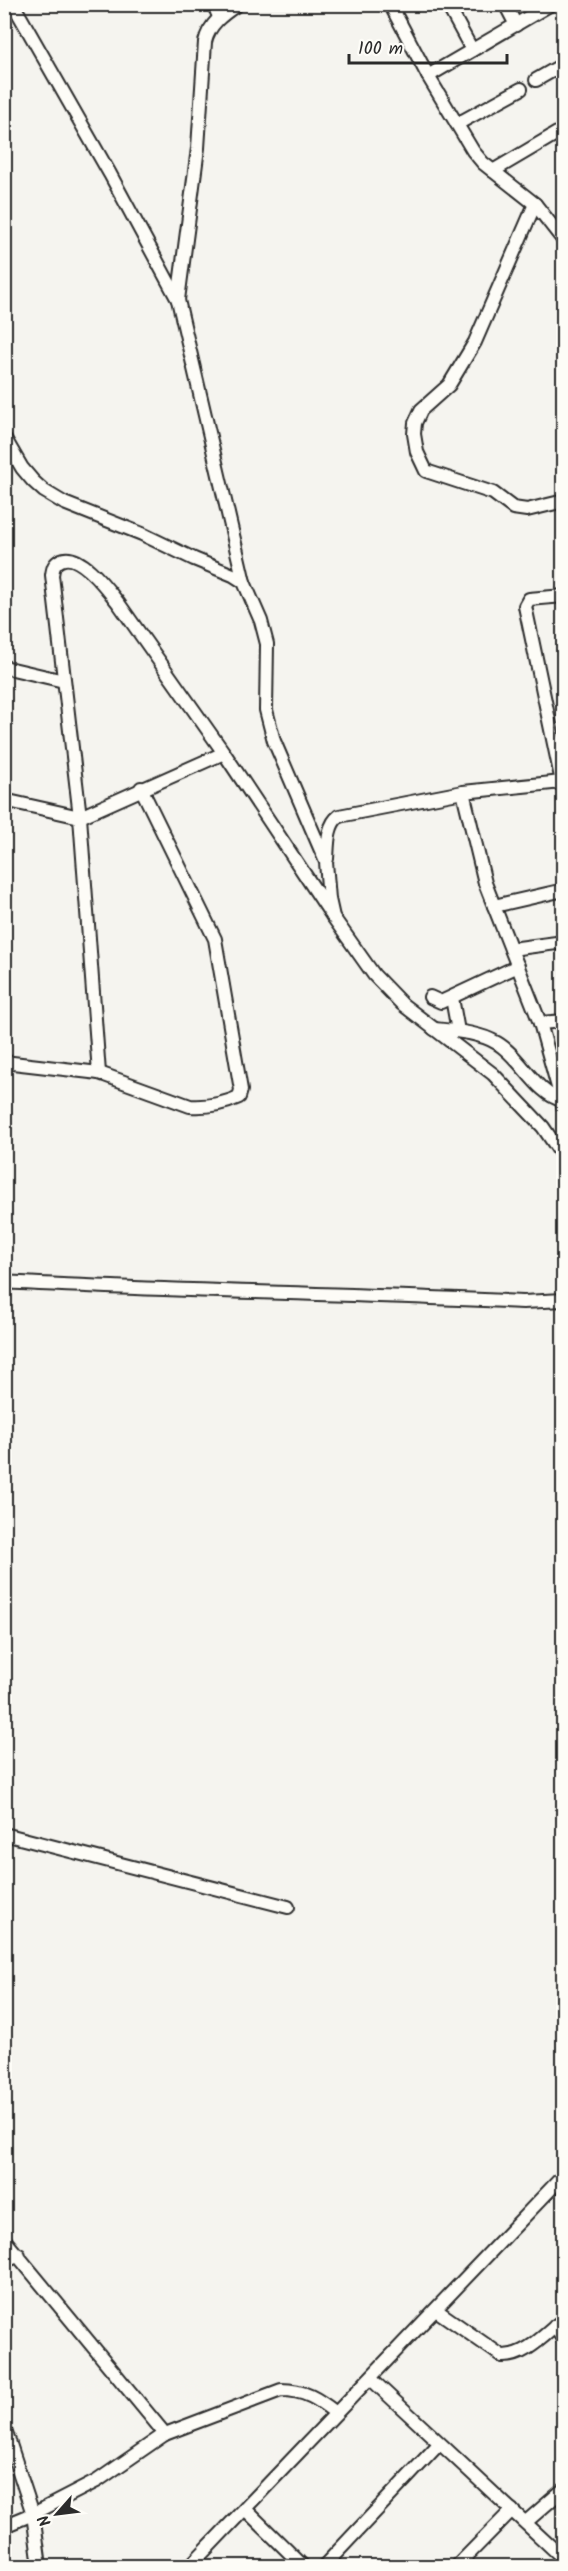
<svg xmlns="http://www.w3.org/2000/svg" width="568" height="2571" font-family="Kalam,sans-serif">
  <rect width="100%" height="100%" fill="#f5f4ef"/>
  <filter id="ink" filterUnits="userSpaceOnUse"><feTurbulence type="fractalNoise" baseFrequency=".0167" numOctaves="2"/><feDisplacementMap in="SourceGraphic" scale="12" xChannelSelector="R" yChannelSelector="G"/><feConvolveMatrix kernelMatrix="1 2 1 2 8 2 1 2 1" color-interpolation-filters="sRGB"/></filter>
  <g filter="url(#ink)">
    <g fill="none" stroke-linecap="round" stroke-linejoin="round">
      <!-- minor casing -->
      <g stroke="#2b2b2b" stroke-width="16">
        <g id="minor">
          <path d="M13,4L110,174L178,300L244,582"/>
          <path d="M213,4L219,16"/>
          <path d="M390,4L428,76L473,151L483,163L535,204L564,241"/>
          <path d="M447,4L472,50"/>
          <path d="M505,4L516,25"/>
          <path d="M428,76L551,4"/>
          <path d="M536,80L564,64"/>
          <path d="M457,124L521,89"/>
          <path d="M493,171L564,129"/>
          <path d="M535,204L475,342L449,385L421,410L415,423L414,434L417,452L426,471L493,493L513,508L527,510L564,501"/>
          <path d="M178,300L198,148L205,42C209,24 223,14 238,4"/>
          <path d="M4,437L22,468L33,481L44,491L64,503L142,534L194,559L233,575L244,582L261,621L267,644L266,710L274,741L326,862L329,899L333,917L374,975L402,1004L493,1074L543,1127L564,1158"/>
          <path d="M4,667L64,681"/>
          <path d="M463,792L485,883L494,906"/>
          <path d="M4,800L80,817L224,753"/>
          <path d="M327,859C328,845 327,825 339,816L463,792L562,782L525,606L529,599L564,596"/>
          <path d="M564,890L494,906L540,1023L564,1109"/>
          <path d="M511,949L564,942"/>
          <path d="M430,997L441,1002L518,966"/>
          <path d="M452,998L458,1031"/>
          <path d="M540,1023L564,1021"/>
          <path d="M434,1029C455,1031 478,1032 497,1043C520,1056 537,1095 562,1100"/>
          <path d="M4,1062L99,1073L190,1106C207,1107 224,1104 239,1097L241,1090L215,939L141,788"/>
          <path d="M99,1073L80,817L52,575C53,568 54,563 61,560C80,551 108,590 119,604L224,753L333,917"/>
          <path d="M4,1282C177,1292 350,1293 523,1302L564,1300"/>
          <path d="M4,1834L288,1907"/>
          <path d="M4,2239L165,2434"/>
          <path d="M4,2262L19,2255"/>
          <path d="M436,2310L502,2356C526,2357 546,2333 564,2319"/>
          <path d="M555,2326L564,2341"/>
          <path d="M371,2379L564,2559"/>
          <path d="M4,2426L33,2514L40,2566"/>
          <path d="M245,2509L303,2566"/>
          <path d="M526,2522L564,2489"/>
          <path d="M4,2526L33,2514L97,2481L165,2434L281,2390C305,2390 318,2399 336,2413"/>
          <path d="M190,2566L564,2175"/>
          <path d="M324,2566L439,2444"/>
          <path d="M457,2566L512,2510"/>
        </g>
      </g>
      <!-- minor -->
      <use href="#minor" stroke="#fdfcf7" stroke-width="12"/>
    </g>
  </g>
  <!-- margin -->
  <rect width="568" height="2571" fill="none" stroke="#fdfcf7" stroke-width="24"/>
  <rect x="12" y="12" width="544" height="2547" fill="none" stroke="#2b2b2b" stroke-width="2" filter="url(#ink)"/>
  <!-- north arrow -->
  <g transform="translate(57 2514) rotate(242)" stroke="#fdfcf7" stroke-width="4.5" paint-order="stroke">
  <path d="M0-4.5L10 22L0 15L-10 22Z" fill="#2b2b2b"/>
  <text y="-9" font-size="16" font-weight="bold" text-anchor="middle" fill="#2b2b2b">N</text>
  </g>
  <!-- scale -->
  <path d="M349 54v9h158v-9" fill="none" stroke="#2b2b2b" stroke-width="3"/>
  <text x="358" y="54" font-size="18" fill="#2b2b2b" stroke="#fdfcf7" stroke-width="4.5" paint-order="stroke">100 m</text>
</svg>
